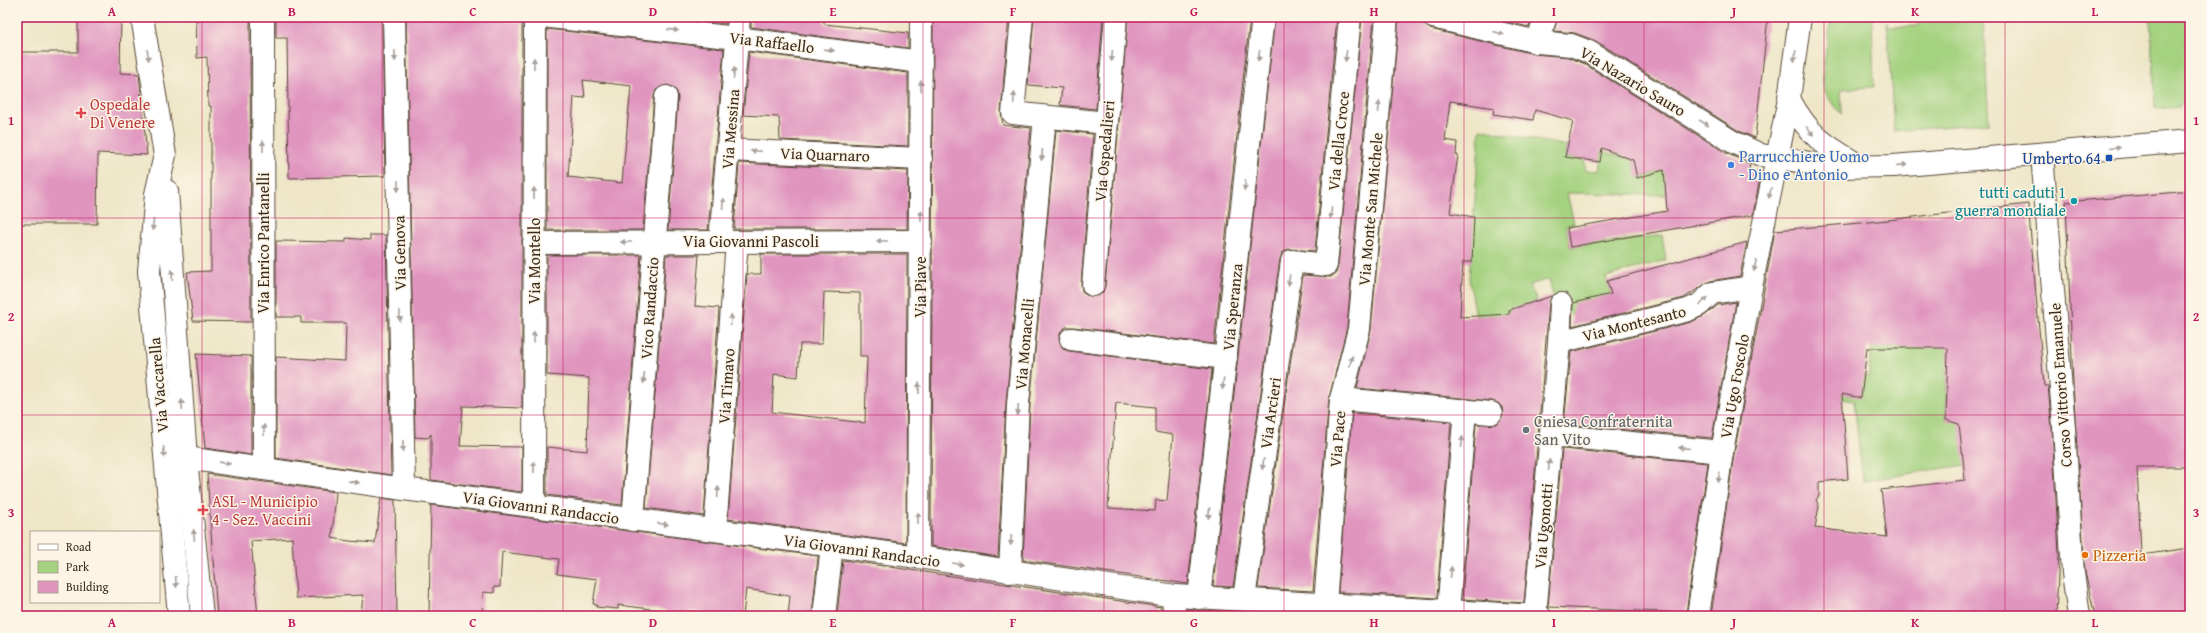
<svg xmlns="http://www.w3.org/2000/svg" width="2207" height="633" font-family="'Gentium Book Plus',serif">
  <rect width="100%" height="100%" fill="#fcf5e5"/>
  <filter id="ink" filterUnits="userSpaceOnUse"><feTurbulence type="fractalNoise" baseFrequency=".025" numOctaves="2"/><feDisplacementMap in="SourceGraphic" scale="8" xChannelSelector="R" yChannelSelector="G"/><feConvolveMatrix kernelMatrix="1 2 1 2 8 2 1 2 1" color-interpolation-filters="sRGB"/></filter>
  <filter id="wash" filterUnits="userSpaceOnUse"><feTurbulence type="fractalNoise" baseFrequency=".012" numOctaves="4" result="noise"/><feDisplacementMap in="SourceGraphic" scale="16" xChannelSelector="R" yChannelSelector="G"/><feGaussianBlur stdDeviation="0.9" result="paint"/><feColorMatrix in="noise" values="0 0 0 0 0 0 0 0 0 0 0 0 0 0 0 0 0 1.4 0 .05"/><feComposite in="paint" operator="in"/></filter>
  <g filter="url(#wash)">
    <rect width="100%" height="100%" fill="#eee6c7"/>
    <!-- green -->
    <g fill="#a4d280" stroke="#707e4f">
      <path d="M1832,17H1872L1874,87L1841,89L1842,114C1835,106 1827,98 1824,88C1820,73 1829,34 1832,17Z"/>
      <path d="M1918,17H1983L1989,123L1894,131L1887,22L1888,27L1918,26Z"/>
      <path d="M2150,17H2190V81L2180,107L2155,109Z"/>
      <path d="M1480,129L1567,146L1565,157L1585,160V170L1599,171L1602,151L1633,160L1638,178L1669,169L1666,195L1567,193L1574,223L1567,225L1570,247L1662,235L1666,260L1606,277L1611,294L1586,310L1570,314L1553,297L1549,279L1529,285L1537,301L1509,310L1507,326L1477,321L1469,279Z"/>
      <path d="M1909,321L1952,348L1955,368H1947L1946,420H1972L1964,465L1863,481L1854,401L1833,398L1854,373L1868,377L1873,343L1897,341L1898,348H1910Z"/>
    </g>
    <g id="blocks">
      <!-- building -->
      <g fill="#e095bf" fill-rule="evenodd">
        <path d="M78,17H121L120,73L139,74L147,155L98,153L97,224H17V52H78Z"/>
        <path d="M196,17H250L251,322L193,321L187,272L211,271V106H208L207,57L197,58Z"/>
        <path d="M276,17H382L385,176L289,178L287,38H276Z"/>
        <path d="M406,17H476L522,23V408L463,406L460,446L522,447V492L431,480V434L428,438L415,437Z"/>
        <path d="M691,17H726V24L691,20Z"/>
        <path d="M751,17H824V24L908,33V48L751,27Z"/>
        <path d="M933,17H1009L1001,112L1003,125L1031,128L1006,403L998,557L931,546Z"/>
        <path d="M1034,17H1103L1096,109L1060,105L1062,88L1028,85Z"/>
        <path d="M1128,17H1250L1214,344L1073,327H1066L1061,331L1059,338L1063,349L1069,351L1212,369L1188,584L1023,560L1030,405L1056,130L1093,134L1081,284L1082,291L1086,295L1098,296L1103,292L1105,286ZM1116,403L1155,407V432L1173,435L1167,501L1156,500L1155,511L1108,508Z"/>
        <path d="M1275,17H1337L1315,251L1288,249L1282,253L1280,259L1233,587L1213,586Z"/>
        <path d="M1362,17H1374L1347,327L1329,398L1313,591L1258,588L1303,275L1331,277L1336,273L1338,266Z"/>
        <path d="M1399,17L1421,21L1430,29L1534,54L1568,57L1583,63L1726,153L1750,164L1749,170L1761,172L1753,215L1570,247L1567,228L1667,211L1664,170L1637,178L1633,160L1602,148L1600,162L1565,157L1573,121L1535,110L1533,120L1493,114L1494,108L1450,101L1445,140L1457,142L1456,155H1458L1450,213L1474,217L1472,262H1463L1460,317L1509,314V310L1552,296L1549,303L1524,603L1462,599L1476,424H1497L1503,415L1502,407L1498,403L1492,401L1357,388L1371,330Z"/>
        <path d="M1486,17H1533L1529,27Z"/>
        <path d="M1558,17H1768L1755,138L1739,131L1596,41L1575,33L1554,31Z"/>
        <path d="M547,29L724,49L708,230H668L678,98L677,92L673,87L667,85L656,90L654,96L643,230H547ZM583,80L631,86L622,183L568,177L574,97L585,98Z"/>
        <path d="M749,52L908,73V146L780,140L779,117L743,115Z"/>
        <path d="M739,163L908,171L907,229H734Z"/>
        <path d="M2190,191V467H2137L2141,555L2190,548V616H2095L2085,572L2073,384L2066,202Z"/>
        <path d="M2028,204L2044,386H2048L2052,428L2059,554L2056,616H1864L1810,611V616H1711L1734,454L1775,230L1861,223ZM1867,348H1948L1946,420L1959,424L1963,459L1965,480L1881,490L1887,537L1815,528L1819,506L1816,500L1819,496V482L1848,479L1842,394L1861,398Z"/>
        <path d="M370,235H386L391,475L276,458V357L345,361L346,323H301V317H276V241L346,242V238L370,240Z"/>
        <path d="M1747,242L1740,276L1710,281L1684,298L1572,326L1573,303L1611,294L1607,281Z"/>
        <path d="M761,254H907L906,543L728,519L747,274H761ZM824,292L860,293V356H867L865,423L772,412L774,374L798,377L800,344H822Z"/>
        <path d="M547,255H641L622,505L547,495V447L587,451L589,378L547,375Z"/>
        <path d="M666,255H699L695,306L719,308L704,516L646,508Z"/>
        <path d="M1736,302L1712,438L1564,424L1571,352L1691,322L1704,316L1718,305Z"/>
        <path d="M196,354L251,356V455L205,448Z"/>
        <path d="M1352,413L1451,422L1437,598L1338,592Z"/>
        <path d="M1562,449L1708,463L1686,613L1548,607Z"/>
        <path d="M207,474L336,492L332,538L349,541L375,543L381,498L395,500L397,616H361L363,595L296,598L292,538L251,541L258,616H217Z"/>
        <path d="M431,505L818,556L812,616H788L790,596L746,589L743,616H722L689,611V616H666L667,611L618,605V609L596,607L597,605L593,604L597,579L557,574L559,559L502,552L500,587H494V593L483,592L482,616H429Z"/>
        <path d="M843,560L1161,607V616H837Z"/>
        <path d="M1186,609L1198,610L1312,616H1186Z"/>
      </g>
    </g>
  </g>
  <g filter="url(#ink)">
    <use href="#blocks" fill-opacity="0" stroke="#564637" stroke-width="1"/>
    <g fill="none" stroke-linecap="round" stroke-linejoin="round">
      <!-- minor casing -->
      <g stroke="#564637" stroke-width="24">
        <g id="minor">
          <path d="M142,17L165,155L156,194L149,271L179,616"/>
          <path d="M263,17L264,469"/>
          <path d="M394,17L404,489"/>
          <path d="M550,17L737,38L921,62"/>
          <path d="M1022,17L1013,113L1106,123"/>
          <path d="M1433,17L1537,42L1571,45L1589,52L1733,142L1761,155L1834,167L1893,166L2190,141"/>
          <path d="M1537,42L1546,17"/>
          <path d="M1789,99C1809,136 1824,145 1860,166"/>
          <path d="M728,150L921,159"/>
          <path d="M2042,154L2064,427L2073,573L2079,616"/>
          <path d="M167,191L186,458L202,616"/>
          <path d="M720,242L739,17"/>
          <path d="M534,243L921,241"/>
          <path d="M1093,285L1116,17"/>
          <path d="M1071,339L1226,358"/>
          <path d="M1559,342L1688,310L1699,305L1712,293L1751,287"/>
          <path d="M1341,399L1359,329L1387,17"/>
          <path d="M1551,435L1722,452"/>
          <path d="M186,458L404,489L918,557L1175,596L1540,616"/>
          <path d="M534,506L535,17"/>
          <path d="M633,520L666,97"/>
          <path d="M715,530L737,242"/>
          <path d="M918,557L921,17"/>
          <path d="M1010,572L1018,404L1045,117"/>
          <path d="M1199,598L1263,17"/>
          <path d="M1244,599L1292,261L1326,265L1350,17"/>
          <path d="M1325,604L1341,399L1491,413"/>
          <path d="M1448,611L1465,410"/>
          <path d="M824,616L832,546"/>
          <path d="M1173,616L1175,596"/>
          <path d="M1535,616L1559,342L1561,304"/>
          <path d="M1698,616L1722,452L1751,287L1789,99L1800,17"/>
        </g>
      </g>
      <!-- minor -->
      <use href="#minor" stroke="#fff" stroke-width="22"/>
    </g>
    <!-- one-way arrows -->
    <defs><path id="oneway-solid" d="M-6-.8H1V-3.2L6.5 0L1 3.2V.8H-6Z"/></defs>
    <g fill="#a79f9a">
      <use href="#oneway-solid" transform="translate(673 30) rotate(6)"/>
      <use href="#oneway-solid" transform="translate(1499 33) rotate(14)"/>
      <use href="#oneway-solid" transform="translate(829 50) rotate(8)"/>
      <use href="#oneway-solid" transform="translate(148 55) rotate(81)"/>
      <use href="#oneway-solid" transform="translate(395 56) rotate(89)"/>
      <use href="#oneway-solid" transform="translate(1112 56) rotate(95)"/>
      <use href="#oneway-solid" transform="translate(1259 56) rotate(96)"/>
      <use href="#oneway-solid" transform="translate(1346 56) rotate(96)"/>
      <use href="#oneway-solid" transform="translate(1795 56) rotate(98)"/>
      <use href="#oneway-solid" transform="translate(534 63) rotate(-90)"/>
      <use href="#oneway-solid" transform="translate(734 73) rotate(-86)"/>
      <use href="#oneway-solid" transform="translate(921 86) rotate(-90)"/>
      <use href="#oneway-solid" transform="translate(1014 98) rotate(-85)"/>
      <use href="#oneway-solid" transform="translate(1379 107) rotate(-85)"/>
      <use href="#oneway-solid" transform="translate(1704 123) rotate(32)"/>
      <use href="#oneway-solid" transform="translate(1810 131) rotate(50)"/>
      <use href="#oneway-solid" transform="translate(263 146) rotate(-90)"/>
      <use href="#oneway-solid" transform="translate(2115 148) rotate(-5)"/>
      <use href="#oneway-solid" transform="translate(756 151) rotate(-178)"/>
      <use href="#oneway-solid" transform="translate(1042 155) rotate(95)"/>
      <use href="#oneway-solid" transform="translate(1902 165) rotate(-5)"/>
      <use href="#oneway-solid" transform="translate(1245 185) rotate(96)"/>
      <use href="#oneway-solid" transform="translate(398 186) rotate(89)"/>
      <use href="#oneway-solid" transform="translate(534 193) rotate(-90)"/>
      <use href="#oneway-solid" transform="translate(1770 193) rotate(103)"/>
      <use href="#oneway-solid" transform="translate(723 203) rotate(-85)"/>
      <use href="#oneway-solid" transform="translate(1331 213) rotate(96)"/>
      <use href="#oneway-solid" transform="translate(921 216) rotate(-89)"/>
      <use href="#oneway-solid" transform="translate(153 225) rotate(96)"/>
      <use href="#oneway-solid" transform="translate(882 241) rotate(180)"/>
      <use href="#oneway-solid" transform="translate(626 242) rotate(180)"/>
      <use href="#oneway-solid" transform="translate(1755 266) rotate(101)"/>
      <use href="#oneway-solid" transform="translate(172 275) rotate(-94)"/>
      <use href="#oneway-solid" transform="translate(1289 280) rotate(98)"/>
      <use href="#oneway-solid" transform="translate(1704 301) rotate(-42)"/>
      <use href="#oneway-solid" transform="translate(400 316) rotate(89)"/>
      <use href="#oneway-solid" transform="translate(731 320) rotate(-86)"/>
      <use href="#oneway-solid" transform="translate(534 337) rotate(-90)"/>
      <use href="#oneway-solid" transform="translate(1351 361) rotate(-75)"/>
      <use href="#oneway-solid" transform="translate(644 378) rotate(94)"/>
      <use href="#oneway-solid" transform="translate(1223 384) rotate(96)"/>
      <use href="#oneway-solid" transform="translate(919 388) rotate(-90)"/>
      <use href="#oneway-solid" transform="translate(182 405) rotate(-94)"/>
      <use href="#oneway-solid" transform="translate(1018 410) rotate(93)"/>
      <use href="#oneway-solid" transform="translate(264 430) rotate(-90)"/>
      <use href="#oneway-solid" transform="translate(1462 442) rotate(-85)"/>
      <use href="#oneway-solid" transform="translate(403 446) rotate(89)"/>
      <use href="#oneway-solid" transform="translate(1684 448) rotate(-175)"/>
      <use href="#oneway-solid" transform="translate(164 452) rotate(85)"/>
      <use href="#oneway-solid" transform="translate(225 463) rotate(8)"/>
      <use href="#oneway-solid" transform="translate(1263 464) rotate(98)"/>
      <use href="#oneway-solid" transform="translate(1549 465) rotate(-85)"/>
      <use href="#oneway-solid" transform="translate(534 467) rotate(-90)"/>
      <use href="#oneway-solid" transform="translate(1719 477) rotate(99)"/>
      <use href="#oneway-solid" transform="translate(354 482) rotate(8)"/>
      <use href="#oneway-solid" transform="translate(718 492) rotate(-86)"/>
      <use href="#oneway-solid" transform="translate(1209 513) rotate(96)"/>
      <use href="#oneway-solid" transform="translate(918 518) rotate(-90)"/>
      <use href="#oneway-solid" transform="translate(663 524) rotate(7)"/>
      <use href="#oneway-solid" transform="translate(194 535) rotate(-95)"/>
      <use href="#oneway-solid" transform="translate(1011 540) rotate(93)"/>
      <use href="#oneway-solid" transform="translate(958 564) rotate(9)"/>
      <use href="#oneway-solid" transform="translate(1451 572) rotate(-85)"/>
      <use href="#oneway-solid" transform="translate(176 582) rotate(85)"/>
    </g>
  </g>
  <!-- grid -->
  <path fill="none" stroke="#c2185b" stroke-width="1" stroke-opacity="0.55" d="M202,17V616M382,17V616M563,17V616M743,17V616M923,17V616M1104,17V616M1284,17V616M1464,17V616M1644,17V616M1824,17V616M2005,17V616M17,218H2190M17,415H2190"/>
  <!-- markers -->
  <g fill="#e0444e" stroke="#fcf5e5" stroke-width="1.5">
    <path d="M79 107h4v4h4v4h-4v4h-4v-4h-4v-4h4z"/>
    <path d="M201 504h4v4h4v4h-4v4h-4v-4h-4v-4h4z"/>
  </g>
  <rect fill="#1a4fb4" stroke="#fcf5e5" stroke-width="1.5" x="2105" y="154" width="8" height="8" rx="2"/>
  <circle fill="#3f7fe0" stroke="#fcf5e5" stroke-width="1.5" cx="1731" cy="165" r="4"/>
  <circle fill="#0f9aa8" stroke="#fcf5e5" stroke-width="1.5" cx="2074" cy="201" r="4"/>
  <circle fill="#6b7280" stroke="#fcf5e5" stroke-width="1.5" cx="1526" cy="430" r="4"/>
  <circle fill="#e8710a" stroke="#fcf5e5" stroke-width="1.5" cx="2085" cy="555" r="4"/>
  <g text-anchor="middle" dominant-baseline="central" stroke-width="3" stroke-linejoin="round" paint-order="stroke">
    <!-- street labels -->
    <g font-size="16" fill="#3b2a1e" stroke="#fcf5e5">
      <text transform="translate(772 42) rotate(7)">Via Raffaello</text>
      <text transform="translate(1633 81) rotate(31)">Via Nazario Sauro</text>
      <text transform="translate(730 129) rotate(-85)">Via Messina</text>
      <text transform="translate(1338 141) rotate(-84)">Via della Croce</text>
      <text transform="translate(1104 151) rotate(-85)">Via Ospedalieri</text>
      <text transform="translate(825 154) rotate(2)">Via Quarnaro</text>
      <text transform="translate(1370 209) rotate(-85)">Via Monte San Michele</text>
      <text x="751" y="241">Via Giovanni Pascoli</text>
      <text transform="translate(263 243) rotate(-90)">Via Enrico Pantanelli</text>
      <text transform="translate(399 253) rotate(-91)">Via Genova</text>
      <text transform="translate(534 261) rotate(-90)">Via Montello</text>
      <text transform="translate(920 287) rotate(-90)">Via Piave</text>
      <text transform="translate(1232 307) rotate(-84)">Via Speranza</text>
      <text transform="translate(649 308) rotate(-86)">Vico Randaccio</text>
      <text transform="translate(1634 323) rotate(-14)">Via Montesanto</text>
      <text transform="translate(1024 344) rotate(-85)">Via Monacelli</text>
      <text transform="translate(158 385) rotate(-95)">Via Vaccarella</text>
      <text transform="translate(2060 385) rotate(-94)">Corso Vittorio Emanuele</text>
      <text transform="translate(726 386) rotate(-86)">Via Timavo</text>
      <text transform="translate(1734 386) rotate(-80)">Via Ugo Foscolo</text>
      <text transform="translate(1270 413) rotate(-82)">Via Arcieri</text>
      <text transform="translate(1337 439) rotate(-85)">Via Pace</text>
      <text transform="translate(541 507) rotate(8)">Via Giovanni Randaccio</text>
      <text transform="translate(1543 526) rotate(-85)">Via Ugonotti</text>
      <text transform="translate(862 550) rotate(8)">Via Giovanni Randaccio</text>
    </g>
    <!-- health labels -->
    <g font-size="16" fill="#be3a42" stroke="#fcf5e5" text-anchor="start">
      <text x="90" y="104">Ospedale<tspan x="90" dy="18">Di Venere</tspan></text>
      <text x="212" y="501">ASL - Municipio<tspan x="212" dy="18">4 - Sez. Vaccini</tspan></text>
    </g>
    <!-- shop labels -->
    <g font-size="16" fill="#366cbe" stroke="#fcf5e5" text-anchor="start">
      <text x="1739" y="156">Parrucchiere Uomo<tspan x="1739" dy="18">- Dino e Antonio</tspan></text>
    </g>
    <!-- transit labels -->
    <g font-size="16" fill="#164399" stroke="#fcf5e5" text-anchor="end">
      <text x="2101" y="158">Umberto 64</text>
    </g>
    <!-- culture labels -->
    <g font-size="16" fill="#0d838f" stroke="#fcf5e5" text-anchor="end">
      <text x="2066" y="192">tutti caduti 1<tspan x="2066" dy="18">guerra mondiale</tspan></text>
    </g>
    <!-- worship labels -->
    <g font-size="16" fill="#5b616d" stroke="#fcf5e5" text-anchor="start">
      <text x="1534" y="421">Cniesa Confraternita<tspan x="1534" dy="18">San Vito</tspan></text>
    </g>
    <!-- food labels -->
    <g font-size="16" fill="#c56008" stroke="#fcf5e5" text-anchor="start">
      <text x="2093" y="555">Pizzeria</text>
    </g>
  </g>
  <!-- margin -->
  <rect width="2207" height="633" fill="none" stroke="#fcf5e5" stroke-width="44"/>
  <!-- legend -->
  <rect x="30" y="531" width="130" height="72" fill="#fcf5e5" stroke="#afa495"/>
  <rect x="38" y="544" width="20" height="6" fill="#ffffff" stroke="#afa495"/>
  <text x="66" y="551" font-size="12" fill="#3b2a1e">Road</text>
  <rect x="38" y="561" width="20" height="12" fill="#a4d280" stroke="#afa495"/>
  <text x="66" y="571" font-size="12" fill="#3b2a1e">Park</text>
  <rect x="38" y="581" width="20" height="12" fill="#e095bf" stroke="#afa495"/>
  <text x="66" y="591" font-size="12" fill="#3b2a1e">Building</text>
  <rect x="22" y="22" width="2163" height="589" fill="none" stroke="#c2185b" stroke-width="1.5"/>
  <g font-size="13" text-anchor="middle" font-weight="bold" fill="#c2185b">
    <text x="112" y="16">A</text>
    <text x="292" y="16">B</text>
    <text x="473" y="16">C</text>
    <text x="653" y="16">D</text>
    <text x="833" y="16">E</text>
    <text x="1013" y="16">F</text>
    <text x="1194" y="16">G</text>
    <text x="1374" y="16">H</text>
    <text x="1554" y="16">I</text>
    <text x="1734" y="16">J</text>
    <text x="1915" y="16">K</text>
    <text x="2095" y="16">L</text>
    <text x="11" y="125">1</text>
    <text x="2196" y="125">1</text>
    <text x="11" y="321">2</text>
    <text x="2196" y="321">2</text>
    <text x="11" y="517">3</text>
    <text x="2196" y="517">3</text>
    <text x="112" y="627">A</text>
    <text x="292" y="627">B</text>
    <text x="473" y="627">C</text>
    <text x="653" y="627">D</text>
    <text x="833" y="627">E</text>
    <text x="1013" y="627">F</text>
    <text x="1194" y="627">G</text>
    <text x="1374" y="627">H</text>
    <text x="1554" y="627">I</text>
    <text x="1734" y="627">J</text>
    <text x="1915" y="627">K</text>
    <text x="2095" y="627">L</text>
  </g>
</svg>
